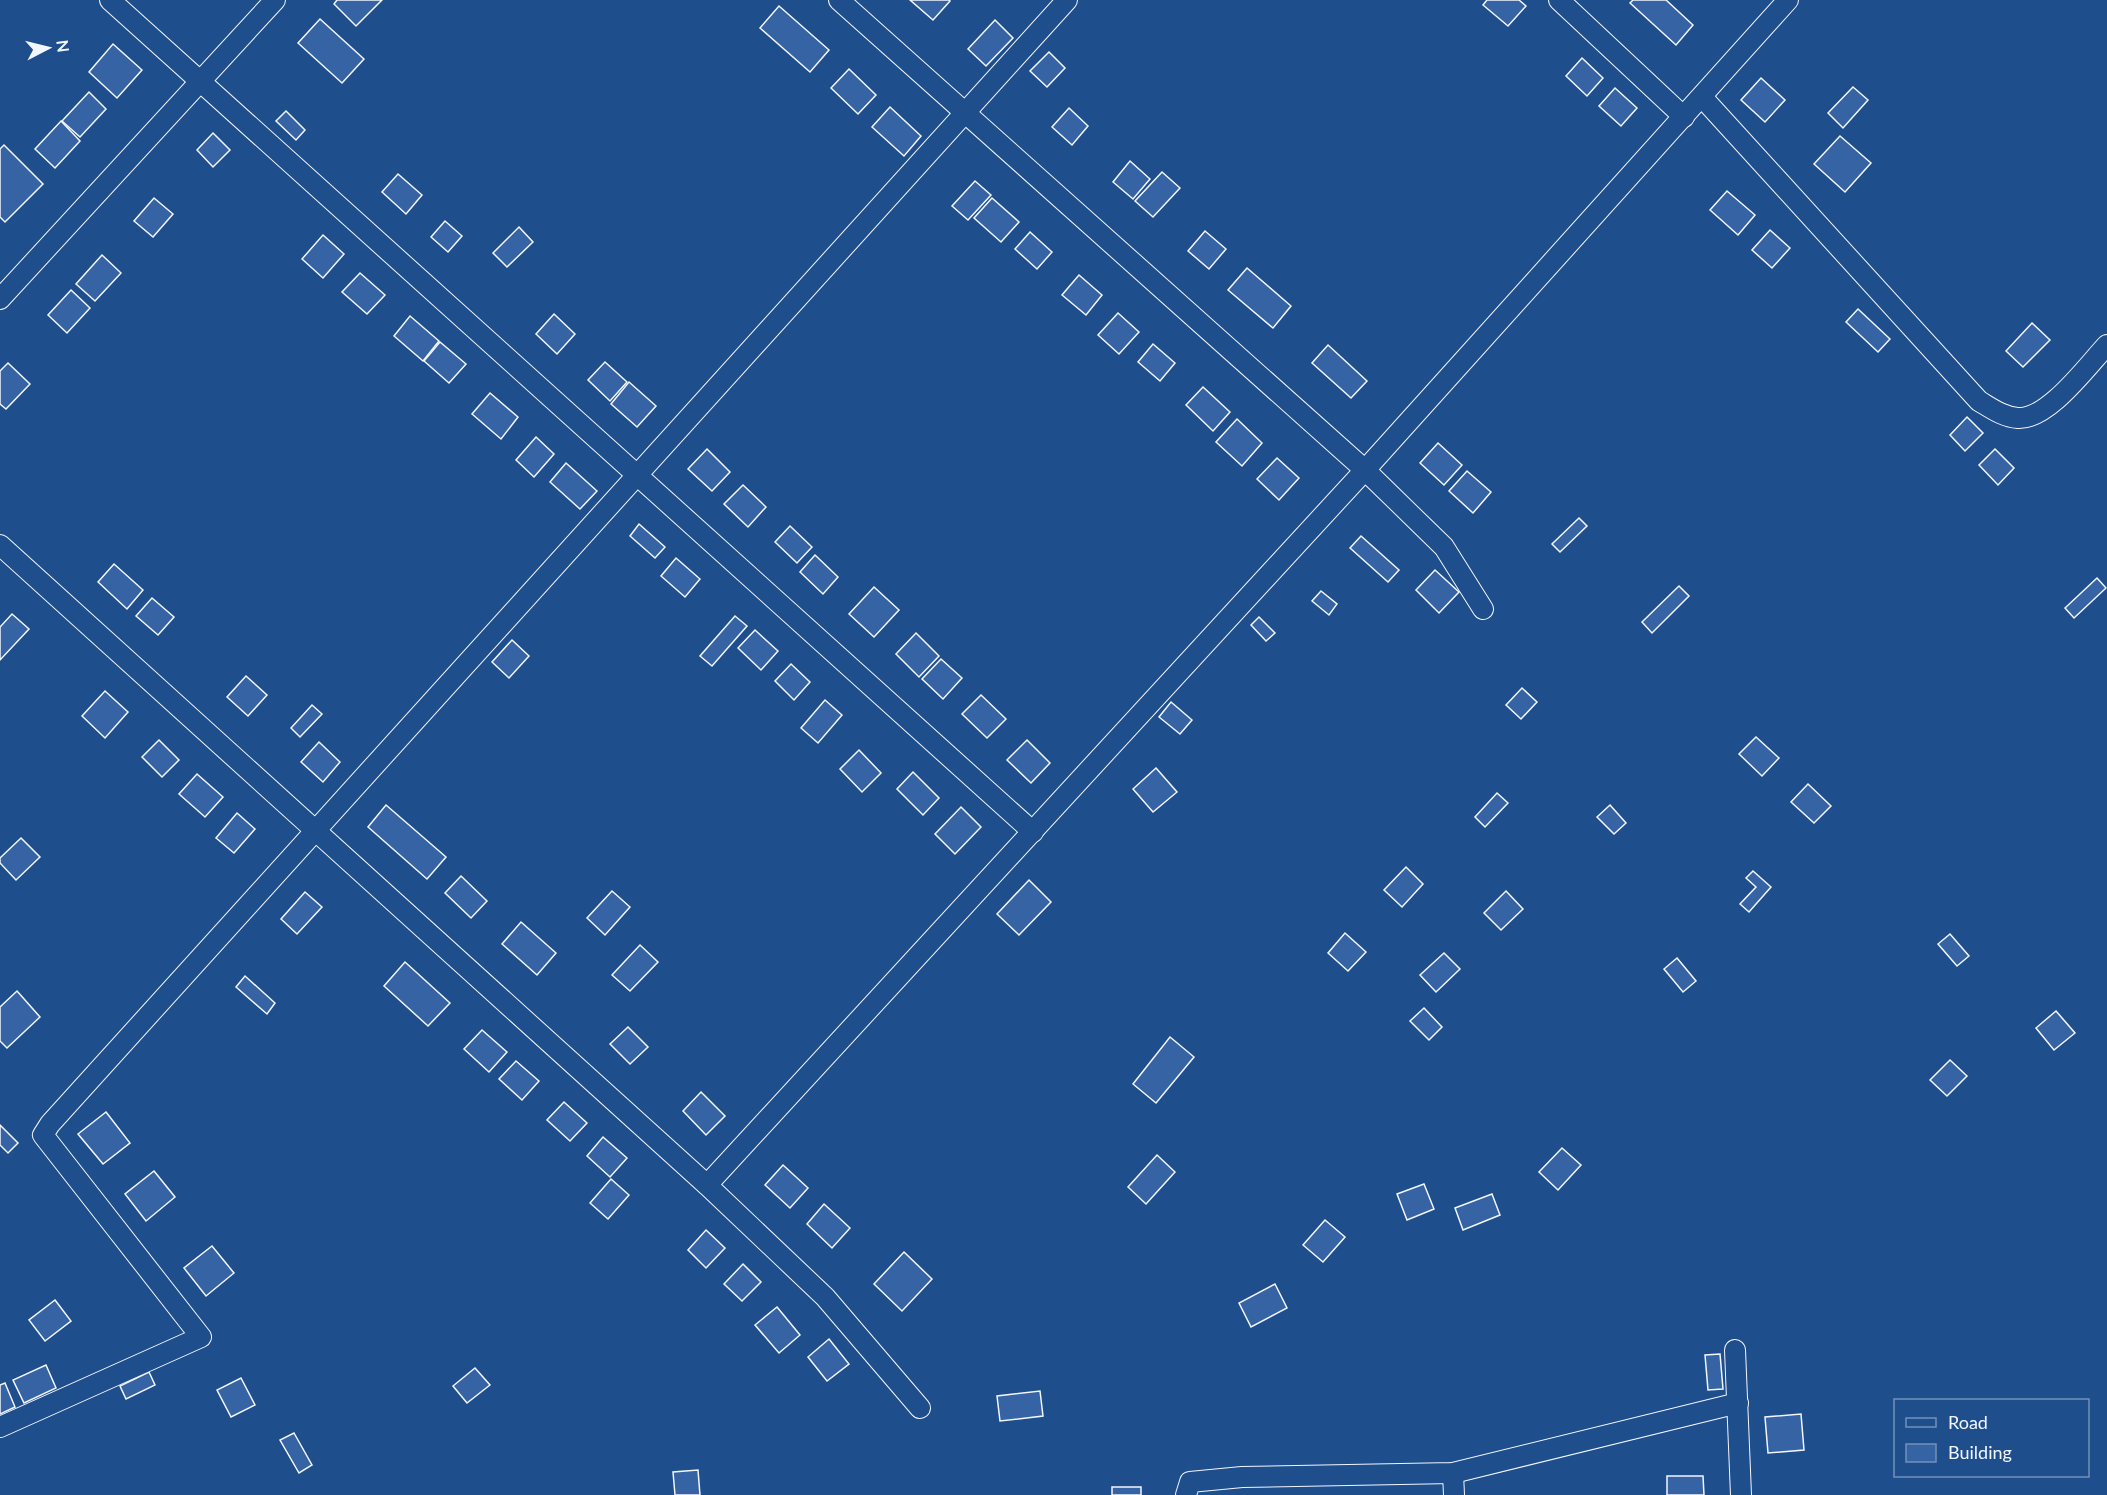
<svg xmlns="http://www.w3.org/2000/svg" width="2107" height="1495" font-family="Lato,sans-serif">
  <rect width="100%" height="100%" fill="#1f4e8c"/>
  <!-- building -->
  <g fill="#3563a3" stroke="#f2f6ff" stroke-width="1.5">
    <path d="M337,0H382L356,26L334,4Z"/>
    <path d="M910,0H949L950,1L933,20Z"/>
    <path d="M1487,0H1519L1526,6L1508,26L1483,5Z"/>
    <path d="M1633,0H1666L1693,25L1676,45L1630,3Z"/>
    <path d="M779,6L829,50L810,72L760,28Z"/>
    <path d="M320,19L364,59L342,83L298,43Z"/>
    <path d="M995,20L1013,38L986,66L968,49Z"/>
    <path d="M113,44L142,70L117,98L89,72Z"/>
    <path d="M1049,52L1065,68L1047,87L1030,71Z"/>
    <path d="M1582,58L1603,78L1587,96L1566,76Z"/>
    <path d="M849,69L876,95L858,114L831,88Z"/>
    <path d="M1761,78L1785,100L1765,122L1741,100Z"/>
    <path d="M1853,87L1868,100L1843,128L1828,113Z"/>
    <path d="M1615,88L1637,108L1621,126L1599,106Z"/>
    <path d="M89,92L106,109L80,137L62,121Z"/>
    <path d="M890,107L921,136L904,156L872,127Z"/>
    <path d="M1069,108L1088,126L1072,145L1052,127Z"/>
    <path d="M286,111L305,130L296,140L276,121Z"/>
    <path d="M61,121L80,141L55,168L35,149Z"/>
    <path d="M213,133L230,150L213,167L197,150Z"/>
    <path d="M1840,136L1871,163L1845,192L1814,164Z"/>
    <path d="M4,145L43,184L5,222L0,217V149Z"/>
    <path d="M1130,161L1150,179L1133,199L1113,182Z"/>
    <path d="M1162,172L1180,188L1153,217L1135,201Z"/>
    <path d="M398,174L422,195L406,214L382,192Z"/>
    <path d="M975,181L991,195L968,220L952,206Z"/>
    <path d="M1727,191L1755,215L1738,235L1710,210Z"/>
    <path d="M154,198L173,214L153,237L134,221Z"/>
    <path d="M992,198L1019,222L1001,242L974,218Z"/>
    <path d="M445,221L462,236L448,252L431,237Z"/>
    <path d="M519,227L533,242L507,267L493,253Z"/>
    <path d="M1770,230L1790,248L1772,268L1752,250Z"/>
    <path d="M1205,231L1226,249L1209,269L1188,251Z"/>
    <path d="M1030,232L1052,252L1037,269L1015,249Z"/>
    <path d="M323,235L344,254L323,278L302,259Z"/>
    <path d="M102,255L121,273L95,301L76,284Z"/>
    <path d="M1247,268L1291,306L1273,328L1228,290Z"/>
    <path d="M360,273L385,295L367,314L342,292Z"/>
    <path d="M1079,275L1102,295L1086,315L1062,295Z"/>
    <path d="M71,290L90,308L67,333L48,315Z"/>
    <path d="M1858,309L1890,339L1878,352L1846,322Z"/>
    <path d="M1118,313L1139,332L1119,354L1098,335Z"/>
    <path d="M554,314L575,334L557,354L536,334Z"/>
    <path d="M410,316L439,341L423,361L394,336Z"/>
    <path d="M2032,323L2050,340L2023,367L2006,351Z"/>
    <path d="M440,342L466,364L449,383L424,361Z"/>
    <path d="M1153,344L1175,363L1160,381L1138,362Z"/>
    <path d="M1328,345L1367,381L1351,398L1312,363Z"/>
    <path d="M605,362L627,382L610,401L588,380Z"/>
    <path d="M8,363L30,384L6,409L0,404V371Z"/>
    <path d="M629,382L656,406L637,427L611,404Z"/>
    <path d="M1203,387L1230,412L1213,431L1186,405Z"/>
    <path d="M490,393L518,417L501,439L472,414Z"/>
    <path d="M1967,417L1983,433L1965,451L1950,435Z"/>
    <path d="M1237,419L1262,443L1242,466L1216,442Z"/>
    <path d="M536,437L554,454L534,477L516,460Z"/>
    <path d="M1438,443L1462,465L1444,485L1420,463Z"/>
    <path d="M707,449L730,472L712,491L688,469Z"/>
    <path d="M1995,449L2014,468L1998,485L1979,465Z"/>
    <path d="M1277,458L1299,478L1279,500L1257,479Z"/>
    <path d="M566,463L597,491L580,509L550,482Z"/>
    <path d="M1467,471L1491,492L1473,513L1449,491Z"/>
    <path d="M743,485L766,507L748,527L724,504Z"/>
    <path d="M1579,518L1587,526L1560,552L1552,544Z"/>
    <path d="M639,524L665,547L655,558L630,536Z"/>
    <path d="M790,526L812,547L797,563L775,542Z"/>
    <path d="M1361,536L1399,570L1388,582L1350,548Z"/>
    <path d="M815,555L838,577L823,594L800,572Z"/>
    <path d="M676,558L700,579L685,597L661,576Z"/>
    <path d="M114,564L143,590L127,609L98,582Z"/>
    <path d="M1435,570L1459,592L1439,613L1416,590Z"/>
    <path d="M2097,578L2106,588L2074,618L2065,608Z"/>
    <path d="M1679,586L1689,596L1652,633L1642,622Z"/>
    <path d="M874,587L899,610L874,637L849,614Z"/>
    <path d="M1321,591L1337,604L1329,615L1312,601Z"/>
    <path d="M152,598L174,617L158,635L136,616Z"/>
    <path d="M12,614L29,629L0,660V627Z"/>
    <path d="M735,616L747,626L712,666L700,656Z"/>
    <path d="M1259,617L1275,633L1266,641L1251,625Z"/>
    <path d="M755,630L778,651L761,670L738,648Z"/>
    <path d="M916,633L939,656L919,677L896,654Z"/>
    <path d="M512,640L529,656L509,678L492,662Z"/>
    <path d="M941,659L962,678L943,699L922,679Z"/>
    <path d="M791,664L810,682L794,700L775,681Z"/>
    <path d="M246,676L267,695L248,716L227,697Z"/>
    <path d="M1522,688L1537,702L1521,719L1506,705Z"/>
    <path d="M105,691L128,712L105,738L82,716Z"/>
    <path d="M981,695L1006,719L987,738L962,714Z"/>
    <path d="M825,700L842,715L818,743L801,728Z"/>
    <path d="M1171,702L1192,720L1180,734L1159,717Z"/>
    <path d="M312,705L322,714L300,737L291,728Z"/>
    <path d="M1756,737L1779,758L1762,776L1739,754Z"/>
    <path d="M159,740L179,760L162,777L142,757Z"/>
    <path d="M1027,740L1050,763L1031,783L1007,760Z"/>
    <path d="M319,742L340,762L323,782L301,762Z"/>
    <path d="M859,750L881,773L862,792L840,769Z"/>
    <path d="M1156,768L1177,792L1153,812L1133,789Z"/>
    <path d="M913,772L939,798L923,815L897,789Z"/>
    <path d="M197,774L223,797L205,817L179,794Z"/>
    <path d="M1808,784L1831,806L1814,823L1791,802Z"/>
    <path d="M1497,793L1508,803L1485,827L1475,817Z"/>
    <path d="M386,805L446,857L427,879L368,827Z"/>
    <path d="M1610,805L1626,823L1614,834L1597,817Z"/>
    <path d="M961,807L981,827L955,854L935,834Z"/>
    <path d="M237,813L255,829L234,853L216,838Z"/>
    <path d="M21,838L40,857L16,880L0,863V858Z"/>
    <path d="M1406,867L1423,884L1402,907L1384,890Z"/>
    <path d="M1753,871L1771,887L1749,912L1740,904L1756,887L1746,878Z"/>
    <path d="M461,876L487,901L471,918L445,893Z"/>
    <path d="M1029,880L1051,902L1019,935L997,914Z"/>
    <path d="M612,891L630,907L605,935L587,918Z"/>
    <path d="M1506,891L1523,909L1501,930L1484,913Z"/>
    <path d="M305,892L322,907L297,934L281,919Z"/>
    <path d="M521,922L556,953L537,975L502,944Z"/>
    <path d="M1345,933L1366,952L1348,971L1328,953Z"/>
    <path d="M1950,934L1969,956L1957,966L1938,944Z"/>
    <path d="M640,945L658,962L630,991L612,975Z"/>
    <path d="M1444,953L1460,969L1436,992L1420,975Z"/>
    <path d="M1677,958L1696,981L1683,992L1664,969Z"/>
    <path d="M405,962L450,1003L428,1026L384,986Z"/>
    <path d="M245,976L275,1003L267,1014L236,987Z"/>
    <path d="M17,991L40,1017L7,1048L0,1041V1007Z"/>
    <path d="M1424,1008L1442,1027L1429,1040L1410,1021Z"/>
    <path d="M2056,1011L2075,1033L2054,1050L2036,1028Z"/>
    <path d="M628,1027L648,1047L630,1064L610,1044Z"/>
    <path d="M482,1030L507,1052L489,1072L464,1049Z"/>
    <path d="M1170,1037L1194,1057L1156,1103L1133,1084Z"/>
    <path d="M1950,1060L1967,1076L1947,1096L1930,1080Z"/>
    <path d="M516,1061L539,1081L522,1100L499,1079Z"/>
    <path d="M701,1092L725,1116L706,1135L683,1111Z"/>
    <path d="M564,1102L587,1123L570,1141L547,1120Z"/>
    <path d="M106,1112L130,1143L103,1164L78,1134Z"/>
    <path d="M0,1125L18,1143L8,1153L0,1145Z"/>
    <path d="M603,1137L627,1158L610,1177L587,1156Z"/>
    <path d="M1562,1148L1581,1165L1558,1190L1539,1172Z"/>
    <path d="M1157,1155L1175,1172L1146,1204L1128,1187Z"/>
    <path d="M783,1165L808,1188L790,1208L765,1185Z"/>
    <path d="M154,1171L175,1197L146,1221L125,1194Z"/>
    <path d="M611,1179L629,1195L608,1219L590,1203Z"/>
    <path d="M1424,1184L1434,1209L1407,1220L1397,1194Z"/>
    <path d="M1492,1194L1500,1215L1463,1230L1455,1208Z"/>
    <path d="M824,1204L850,1228L832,1248L807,1224Z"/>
    <path d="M1325,1220L1345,1237L1323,1262L1303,1245Z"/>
    <path d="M706,1230L725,1248L706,1268L688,1250Z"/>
    <path d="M212,1246L234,1273L206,1296L184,1268Z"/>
    <path d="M904,1252L932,1279L902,1311L874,1284Z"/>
    <path d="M743,1264L761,1282L742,1301L724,1284Z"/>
    <path d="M1275,1284L1287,1308L1251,1327L1239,1303Z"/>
    <path d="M55,1300L71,1321L45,1341L29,1320Z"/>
    <path d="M777,1307L800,1335L779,1353L755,1325Z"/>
    <path d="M829,1339L849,1364L827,1381L808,1357Z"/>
    <path d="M1720,1354L1723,1389L1708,1390L1705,1355Z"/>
    <path d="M46,1365L56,1388L24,1403L13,1380Z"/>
    <path d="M475,1368L490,1385L467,1403L453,1386Z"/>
    <path d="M149,1372L155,1385L126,1399L120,1386Z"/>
    <path d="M241,1378L255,1405L231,1417L217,1390Z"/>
    <path d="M5,1383L15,1407L0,1414V1385Z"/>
    <path d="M1040,1391L1043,1416L1000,1421L997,1396Z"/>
    <path d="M1801,1414L1804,1450L1768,1453L1765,1417Z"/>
    <path d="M294,1433L312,1465L299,1473L280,1440Z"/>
    <path d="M698,1470L700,1495H675L673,1472Z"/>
    <path d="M1667,1476H1703L1704,1495H1667Z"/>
    <rect x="1112" y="1487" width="29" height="8"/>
  </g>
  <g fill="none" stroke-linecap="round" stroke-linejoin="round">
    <!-- minor casing -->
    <g stroke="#f2f6ff" stroke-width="22">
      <g id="minor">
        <path d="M110,0L1033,832"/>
        <path d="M839,0L1365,470L1444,547L1483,609"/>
        <path d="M1559,0L1684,117"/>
        <path d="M1702,97L1979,401C1991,408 2003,417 2018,418C2048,420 2088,365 2107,345"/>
        <path d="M0,299L275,0"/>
        <path d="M0,545L707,1185L825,1297L920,1408"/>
        <path d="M707,1185L1365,470L1788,0"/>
        <path d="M1735,1350L1741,1495"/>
        <path d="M0,1427L201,1337L43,1135L50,1124L1067,0"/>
        <path d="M1453,1473L1454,1495"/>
        <path d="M1186,1495L1190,1482L1242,1477L1453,1473L1738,1403"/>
      </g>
    </g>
    <!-- minor -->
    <use href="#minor" stroke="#1f4e8c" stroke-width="20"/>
  </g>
  <!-- legend -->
  <rect x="1894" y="1399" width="195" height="78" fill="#1f4e8c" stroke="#7391ba" stroke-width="1.5"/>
  <rect x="1906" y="1418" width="30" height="9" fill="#1f4e8c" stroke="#7391ba" stroke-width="1.5"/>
  <text x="1948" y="1429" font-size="18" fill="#f2f6ff">Road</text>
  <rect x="1906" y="1444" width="30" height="18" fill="#3563a3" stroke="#7391ba" stroke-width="1.5"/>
  <text x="1948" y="1459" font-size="18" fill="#f2f6ff">Building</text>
  <!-- north arrow -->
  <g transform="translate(48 48) rotate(83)" stroke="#1f4e8c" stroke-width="4.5" paint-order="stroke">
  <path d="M0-4.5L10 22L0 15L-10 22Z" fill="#f2f6ff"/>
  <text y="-9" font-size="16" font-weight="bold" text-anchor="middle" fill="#f2f6ff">N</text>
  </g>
</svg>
